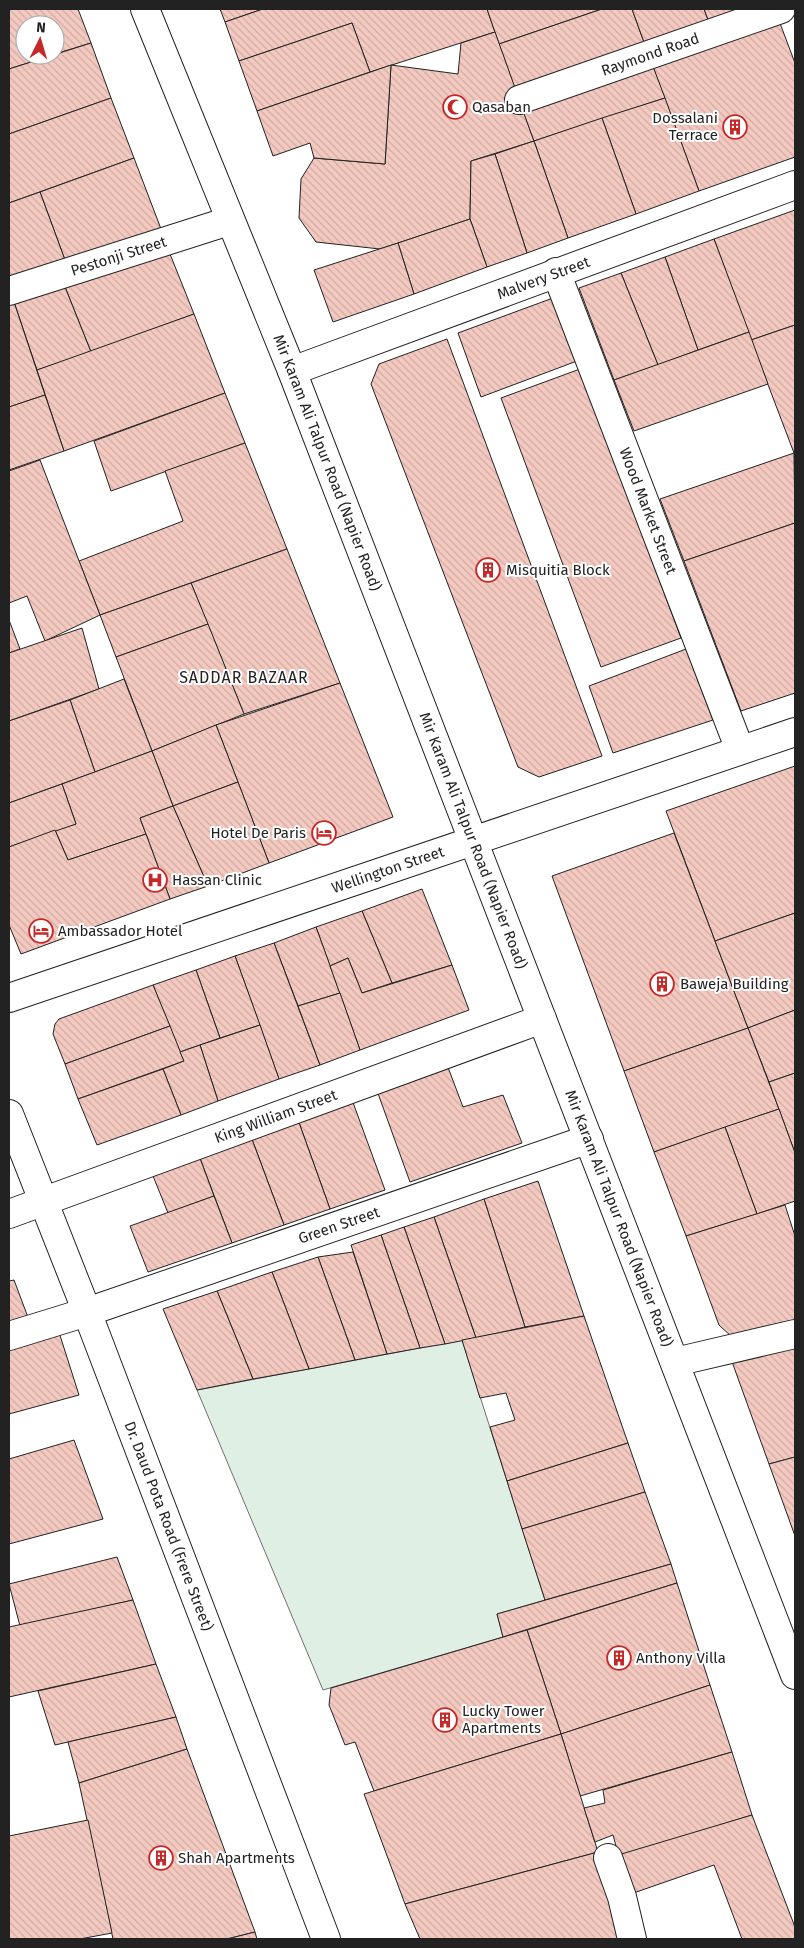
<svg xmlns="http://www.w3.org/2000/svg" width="804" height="1948" font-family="'Fira Sans',sans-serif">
  <defs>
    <pattern id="building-back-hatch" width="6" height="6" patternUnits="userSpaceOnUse" patternTransform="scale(1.25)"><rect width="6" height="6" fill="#f3c9c0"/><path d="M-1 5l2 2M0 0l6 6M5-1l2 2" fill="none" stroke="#d0aca5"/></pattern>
  </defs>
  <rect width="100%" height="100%" fill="#fff"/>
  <!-- green -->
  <path fill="#e0efe3" stroke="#6f6f6f" d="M462,1340L545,1600L497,1614L503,1637L323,1690L197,1390Z"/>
  <!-- building -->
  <g fill="url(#building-back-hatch)" stroke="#222">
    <path d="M9,9H78L91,43L55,54V25H25V55H53L9,69Z"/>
    <path d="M220,9H263L225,22Z"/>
    <path d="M263,9H487L495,32L370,72L352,23L239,61L225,22Z"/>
    <path d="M487,9H602L499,44Z"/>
    <path d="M602,9H632L649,56L519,100L499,44Z"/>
    <path d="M632,9H704L713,33L649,56Z"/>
    <path d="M704,9H775L713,33Z"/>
    <path d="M775,10L795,63V157L699,191L649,56Z"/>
    <path d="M352,23L370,72L257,111L239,61Z"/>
    <path d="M495,32L534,141L471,161L470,219L380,249L316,242L299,218L301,179L314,158L385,164L391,65L458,74L461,43Z"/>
    <path d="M91,43L111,98L9,134V69Z"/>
    <path d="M649,56L665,98L534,141L519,100Z"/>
    <path d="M391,65L385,164L314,158L310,143L273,156L257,111Z"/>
    <path d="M111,98L134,158L9,203V134Z"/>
    <path d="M665,98L699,191L636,214L602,118Z"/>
    <path d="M602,118L636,214L568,238L534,141Z"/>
    <path d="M534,141L568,238L527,253L495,154Z"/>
    <path d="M495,154L527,253L487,267L470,219L471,161Z"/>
    <path d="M134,158L161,229L65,260L40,192Z"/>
    <path d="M40,192L65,260L9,278V203Z"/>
    <path d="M795,210V325L751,340L714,239Z"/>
    <path d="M470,219L487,267L414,294L398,243Z"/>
    <path d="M714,239L749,332L698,350L665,257Z"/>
    <path d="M398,243L414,294L333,322L314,270Z"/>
    <path d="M168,249L194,314L91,352L63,282Z"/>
    <path d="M665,257L698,350L658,365L621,273Z"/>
    <path d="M621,273L658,365L614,380L579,288Z"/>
    <path d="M63,282L91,352L37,370L13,299Z"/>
    <path d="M553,298L577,361L481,397L458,333Z"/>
    <path d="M13,299L45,395L9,407V300Z"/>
    <path d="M194,314L225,393L64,451L37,370Z"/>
    <path d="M795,325V453H794L751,340Z"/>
    <path d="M749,332L768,384L634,431L614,380Z"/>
    <path d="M447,339L602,756L539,777L518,767L371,384L379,364Z"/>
    <path d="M580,369L681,638L601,667L501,398Z"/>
    <path d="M225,393L245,443L111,491L94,441Z"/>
    <path d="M45,395L64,451L9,470V407Z"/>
    <path d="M245,443L287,549L100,615L79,561L183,521L165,471Z"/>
    <path d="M794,453L795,523L684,561L660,499Z"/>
    <path d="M40,460L100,615L45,641L27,596L9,603V471Z"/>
    <path d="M795,523V693L741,711L684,561Z"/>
    <path d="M287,549L340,683L244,714L191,583Z"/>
    <path d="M191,583L208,624L116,657L100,615Z"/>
    <path d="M9,620L20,649L9,653Z"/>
    <path d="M208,624L244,714L152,751L116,657Z"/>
    <path d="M82,628L99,689L9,721V653Z"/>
    <path d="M686,649L713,720L613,753L589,686Z"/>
    <path d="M124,679L152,751L95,772L70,700Z"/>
    <path d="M340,683L393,817L269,863L216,725Z"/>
    <path d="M70,700L95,772L9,803V721Z"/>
    <path d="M216,725L238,782L173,806L152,751Z"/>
    <path d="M152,751L173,806L140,818L146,834L68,860L55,830L76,824L62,784Z"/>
    <path d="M795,766V913L715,941L666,811Z"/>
    <path d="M238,782L269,863L208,886L173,806Z"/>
    <path d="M62,784L76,824L9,847V803Z"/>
    <path d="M173,806L208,886L170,899L140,818Z"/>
    <path d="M55,830L68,860L146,834L170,899L21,954L9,925V847Z"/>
    <path d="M674,833L748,1028L624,1071L552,876Z"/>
    <path d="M422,889L452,965L392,983L362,911Z"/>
    <path d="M362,911L392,983L362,993L348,958L330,966L316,927Z"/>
    <path d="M795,913V1010L748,1028L715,941Z"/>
    <path d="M316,927L340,993L298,1006L274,943Z"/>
    <path d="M274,943L320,1065L279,1079L235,956Z"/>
    <path d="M235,956L260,1025L220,1038L196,970Z"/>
    <path d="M348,958L362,993L452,965L469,1010L360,1050L330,966Z"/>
    <path d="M196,970L220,1038L180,1052L153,985Z"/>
    <path d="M153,985L170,1026L65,1064L53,1034L55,1024L59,1019Z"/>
    <path d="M340,993L360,1050L320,1065L298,1006Z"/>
    <path d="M795,1010V1073L769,1082L748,1028Z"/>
    <path d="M260,1025L279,1079L218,1101L200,1045Z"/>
    <path d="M170,1026L184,1061L78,1099L65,1064Z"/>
    <path d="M748,1028L779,1109L654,1152L624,1071Z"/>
    <path d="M200,1045L218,1101L181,1115L163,1069L184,1061L180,1052Z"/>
    <path d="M446,1062L463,1107L503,1095L522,1143L410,1182L376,1088Z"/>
    <path d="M163,1069L181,1115L97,1145L78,1099Z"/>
    <path d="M795,1073V1153L769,1082Z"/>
    <path d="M351,1097L385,1190L330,1209L297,1117Z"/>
    <path d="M779,1109L795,1153V1201L757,1214L725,1127Z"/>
    <path d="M297,1117L330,1209L284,1225L250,1134Z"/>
    <path d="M725,1127L757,1214L686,1236L654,1152Z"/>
    <path d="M250,1134L284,1225L232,1243L198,1153Z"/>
    <path d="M198,1153L214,1196L168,1213L151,1171Z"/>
    <path d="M538,1181L584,1316L525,1327L484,1199Z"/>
    <path d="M214,1196L232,1243L148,1272L130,1226Z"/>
    <path d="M484,1199L525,1327L476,1338L434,1217Z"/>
    <path d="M785,1205L795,1236V1320L731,1336L719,1325L686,1236Z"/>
    <path d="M434,1217L476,1338L445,1344L404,1227Z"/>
    <path d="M404,1227L445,1344L420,1348L381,1235Z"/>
    <path d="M381,1235L420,1348L387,1354L351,1245Z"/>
    <path d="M353,1252L387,1354L355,1360L318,1257Z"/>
    <path d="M318,1257L355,1360L309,1369L272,1272Z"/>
    <path d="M272,1272L309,1369L253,1379L217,1291Z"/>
    <path d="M14,1280L29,1320L9,1326V1281Z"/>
    <path d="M217,1291L253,1379L197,1390L163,1309Z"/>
    <path d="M584,1316L628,1443L507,1481L490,1427L515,1420L506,1393L480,1398L462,1340Z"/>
    <path d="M57,1326L79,1395L9,1414V1342Z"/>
    <path d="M795,1343V1457L769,1464L731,1359Z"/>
    <path d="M74,1440L103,1519L9,1544V1459Z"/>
    <path d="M628,1443L645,1492L522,1529L507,1481Z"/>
    <path d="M795,1457V1536L769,1464Z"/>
    <path d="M645,1492L671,1564L545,1600L522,1529Z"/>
    <path d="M117,1557L133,1600L20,1626L9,1584Z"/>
    <path d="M671,1564L677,1583L503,1637L497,1614Z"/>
    <path d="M677,1583L710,1685L561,1734L527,1630Z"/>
    <path d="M133,1600L156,1664L9,1697V1627Z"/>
    <path d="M527,1630L561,1734L374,1791L355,1742L345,1745L329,1705L331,1688Z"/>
    <path d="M156,1664L176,1717L55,1745L38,1691Z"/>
    <path d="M710,1685L732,1752L580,1796L561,1734Z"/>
    <path d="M176,1717L187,1749L79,1783L68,1742Z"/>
    <path d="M561,1734L598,1852L405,1904L364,1794Z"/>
    <path d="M187,1749L255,1932L227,1939H113L79,1783Z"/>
    <path d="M732,1752L752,1815L619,1857L613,1835L595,1842L584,1808L605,1803L603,1790Z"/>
    <path d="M752,1815L795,1927V1939H742L714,1865L622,1897L608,1858Z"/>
    <path d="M88,1820L112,1933L80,1939H9V1836Z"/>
    <path d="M598,1852L627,1939H420L405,1904Z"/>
    <path d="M255,1932L257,1939H227Z"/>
  </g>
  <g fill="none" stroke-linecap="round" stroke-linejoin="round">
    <!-- minor casing -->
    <g stroke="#222" stroke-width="30">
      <g id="minor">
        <path id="s1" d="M145,9L292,371L795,1675"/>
        <path id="s2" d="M519,100L781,9"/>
        <path id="s3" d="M556,272L740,750"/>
        <path id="s4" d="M9,291L229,221"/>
        <path id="s5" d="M292,371L795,185"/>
        <path id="s6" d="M9,998L795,732"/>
        <path id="s7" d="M9,1114L87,1312L326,1939"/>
        <path id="s8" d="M9,1214L542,1019"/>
        <path id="s9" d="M9,1336L87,1312L589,1139"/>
        <path d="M675,1362L795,1334"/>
        <path d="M608,1858L622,1897L632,1939"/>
      </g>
    </g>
    <!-- minor -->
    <use href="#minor" stroke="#fff" stroke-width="28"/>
  </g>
  <!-- icons -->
  <defs>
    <g id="mosque-ring" transform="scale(1.25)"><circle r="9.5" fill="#fff" stroke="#c62828" stroke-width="1.5"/><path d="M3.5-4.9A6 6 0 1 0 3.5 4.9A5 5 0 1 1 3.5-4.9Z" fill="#c62828"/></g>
    <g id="building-ring" transform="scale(1.25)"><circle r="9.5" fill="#fff" stroke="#c62828" stroke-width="1.5"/><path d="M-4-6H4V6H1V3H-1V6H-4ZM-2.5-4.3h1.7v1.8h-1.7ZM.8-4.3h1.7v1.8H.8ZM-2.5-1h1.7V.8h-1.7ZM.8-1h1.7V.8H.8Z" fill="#c62828"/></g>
    <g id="hotel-ring" transform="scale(1.25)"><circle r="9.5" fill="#fff" stroke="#c62828" stroke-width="1.5"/><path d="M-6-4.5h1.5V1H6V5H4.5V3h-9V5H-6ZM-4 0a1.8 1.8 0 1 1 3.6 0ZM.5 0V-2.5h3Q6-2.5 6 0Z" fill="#c62828"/></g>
    <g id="hospital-ring" transform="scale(1.25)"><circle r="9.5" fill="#fff" stroke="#c62828" stroke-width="1.5"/><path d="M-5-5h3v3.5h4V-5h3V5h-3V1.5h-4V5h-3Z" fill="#c62828"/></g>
  </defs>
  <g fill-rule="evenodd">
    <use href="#mosque-ring" x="455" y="107"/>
    <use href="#building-ring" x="735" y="127"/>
    <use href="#building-ring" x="488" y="570"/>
    <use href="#hotel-ring" x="324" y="833"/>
    <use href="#hospital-ring" x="155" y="880"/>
    <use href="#hotel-ring" x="41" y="931"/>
    <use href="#building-ring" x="662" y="984"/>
    <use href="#building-ring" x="619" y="1658"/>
    <use href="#building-ring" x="445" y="1720"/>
    <use href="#building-ring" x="161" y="1858"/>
  </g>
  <g text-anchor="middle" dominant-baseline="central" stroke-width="4" stroke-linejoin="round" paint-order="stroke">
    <!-- street labels -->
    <g font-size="15" fill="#222" stroke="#fff">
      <text stroke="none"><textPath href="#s2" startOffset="139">Raymond Road</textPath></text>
      <text stroke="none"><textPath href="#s4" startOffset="115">Pestonji Street</textPath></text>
      <text stroke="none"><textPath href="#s5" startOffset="268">Malvery Street</textPath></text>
      <text stroke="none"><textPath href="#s1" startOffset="489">Mir Karam Ali Talpur Road (Napier Road)</textPath></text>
      <text stroke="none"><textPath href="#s3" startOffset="256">Wood Market Street</textPath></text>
      <text stroke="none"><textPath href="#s1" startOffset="894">Mir Karam Ali Talpur Road (Napier Road)</textPath></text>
      <text stroke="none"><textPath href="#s6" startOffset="400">Wellington Street</textPath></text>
      <text stroke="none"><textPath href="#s8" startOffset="284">King William Street</textPath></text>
      <text stroke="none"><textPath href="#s1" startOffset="1299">Mir Karam Ali Talpur Road (Napier Road)</textPath></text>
      <text stroke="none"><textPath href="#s9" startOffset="348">Green Street</textPath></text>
      <text stroke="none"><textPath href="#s7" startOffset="442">Dr. Daud Pota Road (Frere Street)</textPath></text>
    </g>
    <!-- poi labels -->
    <g font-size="15" fill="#222" stroke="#fff" text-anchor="start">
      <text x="472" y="107">Qasaban</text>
      <text x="718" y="118" text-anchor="end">Dossalani<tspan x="718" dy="17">Terrace</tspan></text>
      <text x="506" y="570">Misquitia Block</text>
      <text x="306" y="833" text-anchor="end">Hotel De Paris</text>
      <text x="172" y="880">Hassan Clinic</text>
      <text x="58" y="931">Ambassador Hotel</text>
      <text x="680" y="984">Baweja Building</text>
      <text x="636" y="1658">Anthony Villa</text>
      <text x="462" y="1711">Lucky Tower<tspan x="462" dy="17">Apartments</tspan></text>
      <text x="178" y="1858">Shah Apartments</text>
    </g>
    <!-- neighbourhood labels -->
    <g font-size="16" letter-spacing="1" fill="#222" stroke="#fff">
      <text x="244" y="677">SADDAR BAZAAR</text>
    </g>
  </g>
  <!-- border -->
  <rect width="804" height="1948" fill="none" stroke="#222222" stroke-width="20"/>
  <!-- north arrow -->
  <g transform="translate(40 40) rotate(5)"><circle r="24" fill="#ffffff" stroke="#a7a7a7"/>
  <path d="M0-4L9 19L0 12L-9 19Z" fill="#c62828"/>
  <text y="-8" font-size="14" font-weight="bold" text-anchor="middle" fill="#222222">N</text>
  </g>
</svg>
